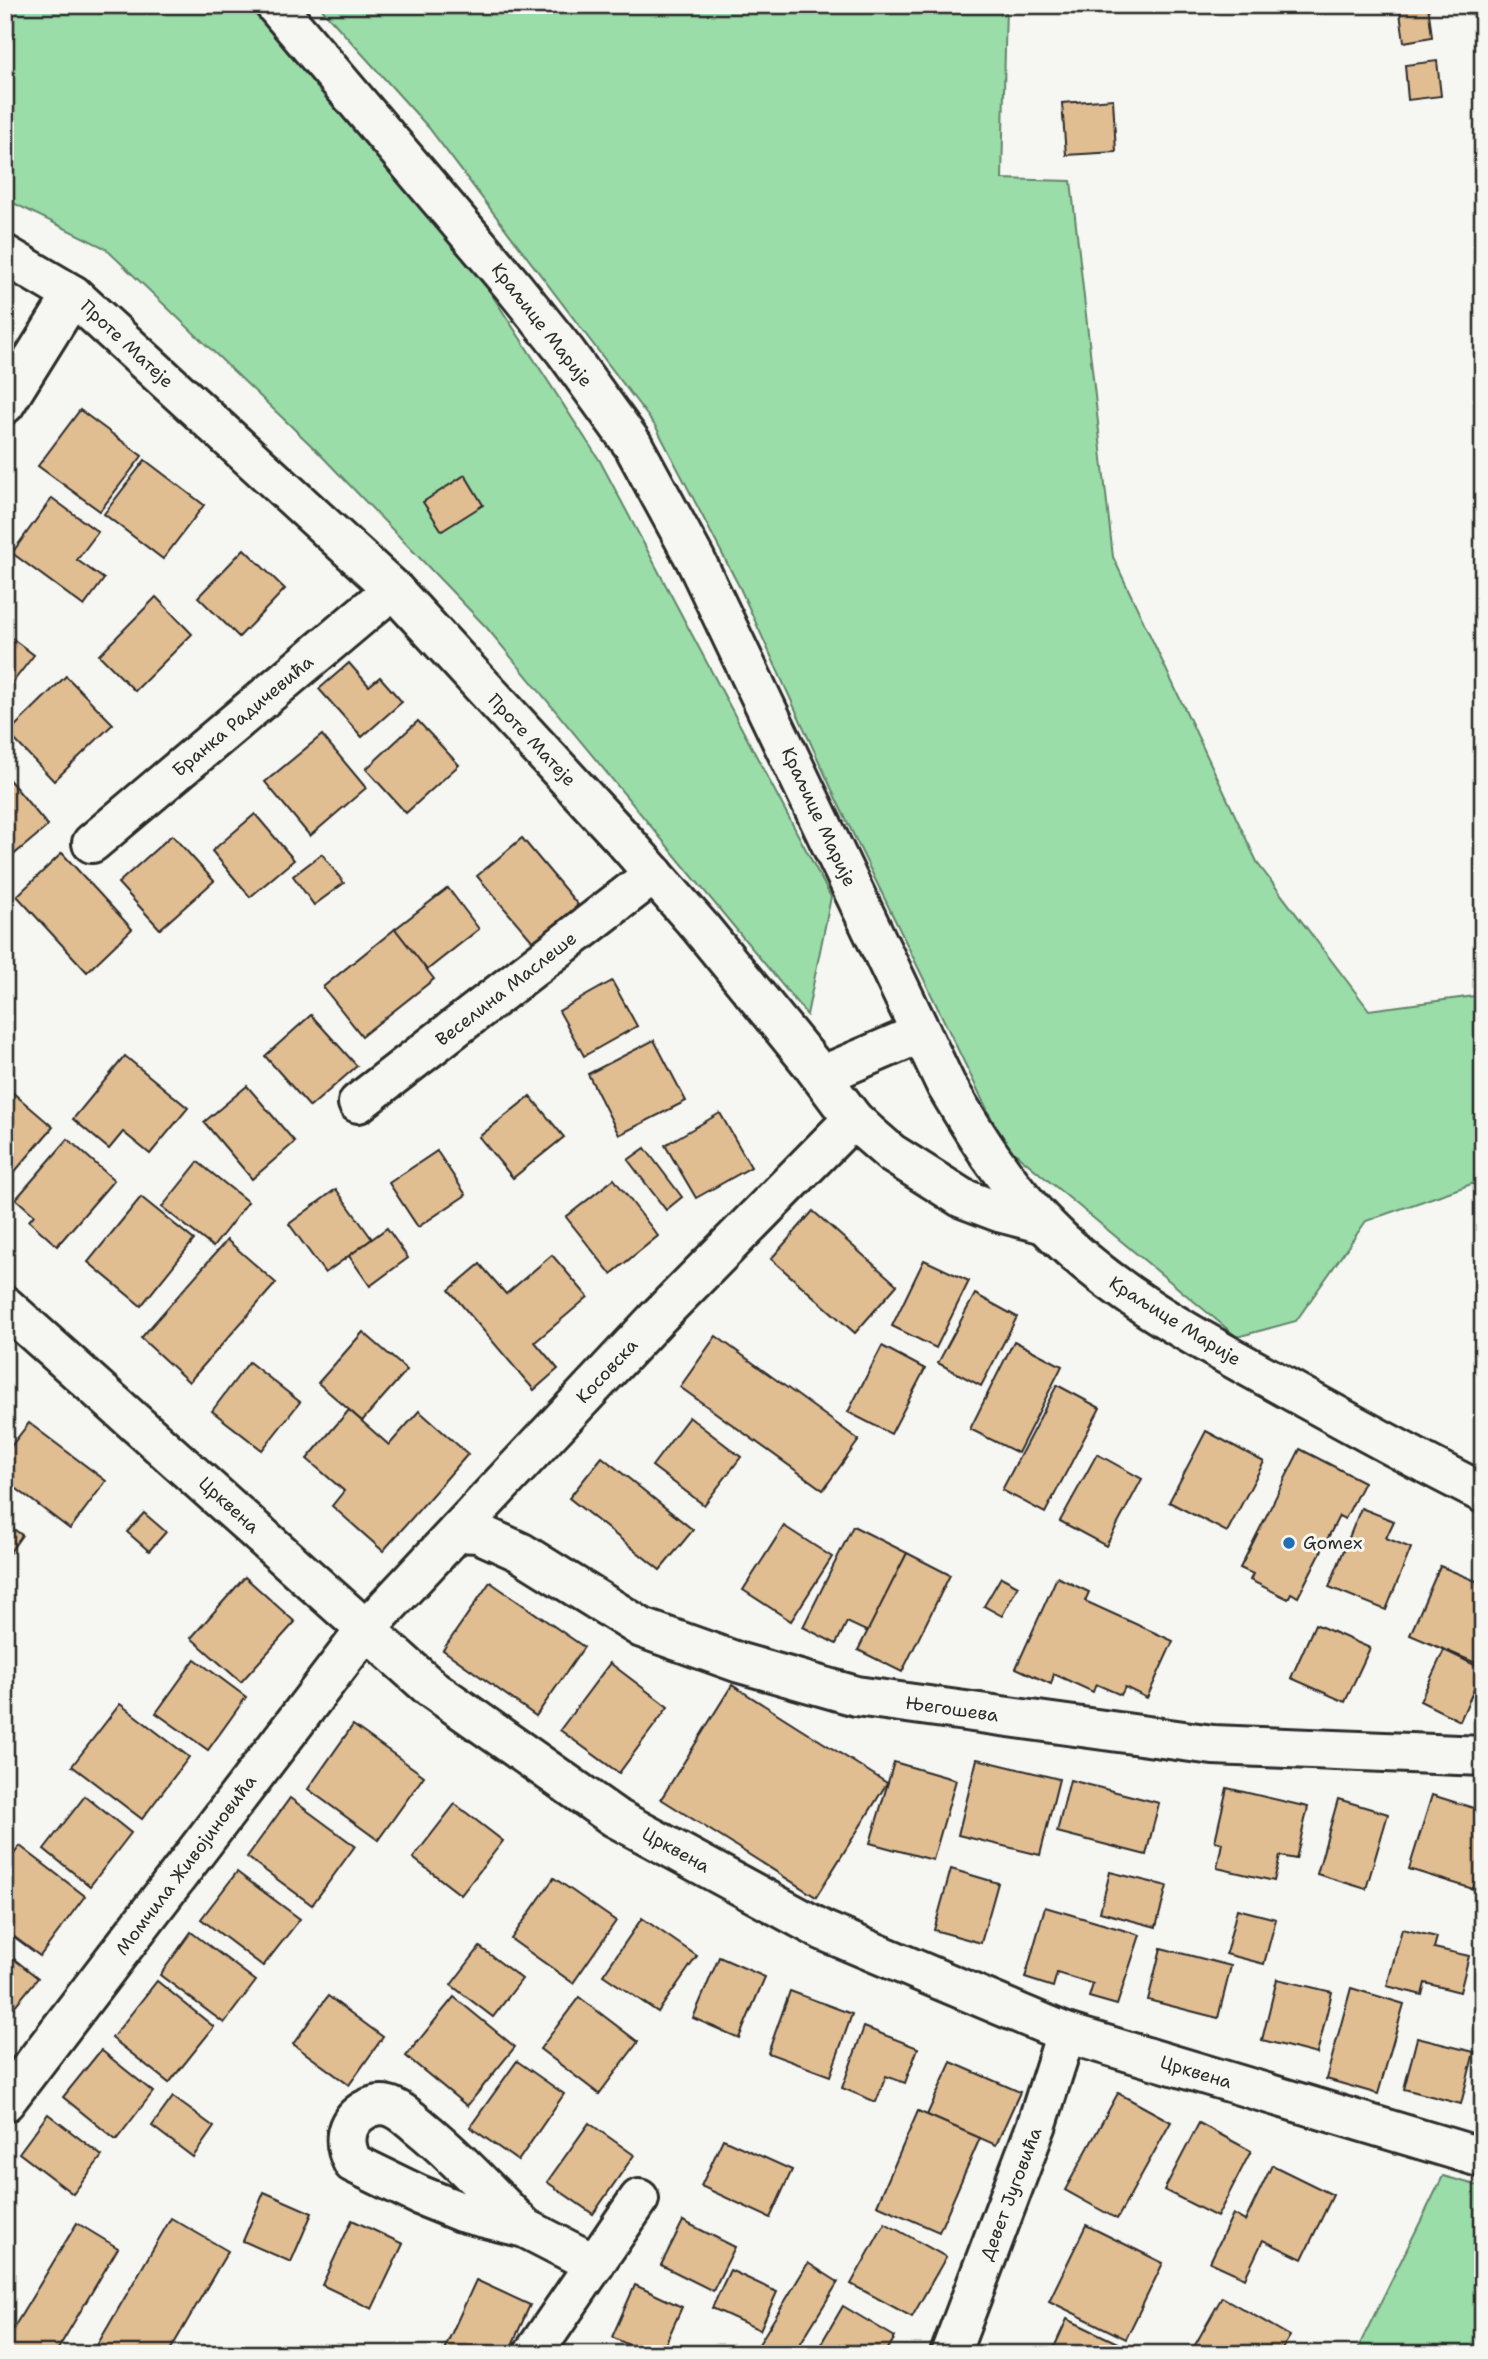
<svg xmlns="http://www.w3.org/2000/svg" width="1488" height="2359" font-family="'Shantell Sans',sans-serif">
  <rect width="100%" height="100%" fill="#f6f6f2"/>
  <filter id="ink" filterUnits="userSpaceOnUse"><feTurbulence type="fractalNoise" baseFrequency=".0143" numOctaves="2"/><feDisplacementMap in="SourceGraphic" scale="14" xChannelSelector="R" yChannelSelector="G"/><feConvolveMatrix kernelMatrix="1 2 1 2 8 2 1 2 1" color-interpolation-filters="sRGB"/></filter>
  <g filter="url(#ink)">
    <!-- green -->
    <g fill="#9adda8" stroke="#62846a" stroke-width="2">
      <path d="M5,5H248L451,232L600,461L831,897L807,1015L487,628L316,450L105,248L5,199Z"/>
      <path d="M318,5H1006L1002,179L1071,181L1113,557L1258,864L1369,1010L1483,995V1180L1366,1221L1296,1321L1237,1337L1004,1144L838,803L740,588L656,427L429,128Z"/>
      <path d="M1443,2176L1483,2187V2354H1355Z"/>
    </g>
    <!-- building -->
    <g fill="#e1bd92" stroke="#2b2b2b" stroke-width="2">
      <path d="M1399,5H1428L1432,37L1404,42Z"/>
      <path d="M1437,61L1441,96L1408,100L1405,65Z"/>
      <path d="M1113,99L1116,152L1066,155L1062,103Z"/>
      <path d="M80,410L142,456L100,511L38,466Z"/>
      <path d="M145,460L204,505L163,559L104,514Z"/>
      <path d="M465,475L483,505L442,531L423,502Z"/>
      <path d="M52,498L98,532L77,560L104,579L84,606L12,553Z"/>
      <path d="M244,549L285,589L239,637L198,597Z"/>
      <path d="M156,597L192,634L135,691L99,655Z"/>
      <path d="M5,633L34,655L5,692Z"/>
      <path d="M349,663L369,686L380,677L402,702L362,737L319,689Z"/>
      <path d="M66,676L113,724L54,781L8,733Z"/>
      <path d="M418,721L459,765L406,813L366,769Z"/>
      <path d="M322,735L366,788L310,836L265,782Z"/>
      <path d="M6,776L48,826L5,862V777Z"/>
      <path d="M255,814L294,860L250,897L212,851Z"/>
      <path d="M172,835L214,881L160,929L118,883Z"/>
      <path d="M522,838L578,905L534,943L477,876Z"/>
      <path d="M62,853L132,929L87,972L17,896Z"/>
      <path d="M322,854L344,883L314,905L293,876Z"/>
      <path d="M448,888L479,929L427,970L395,929Z"/>
      <path d="M395,929L434,979L362,1036L323,987Z"/>
      <path d="M612,981L637,1026L584,1056L559,1011Z"/>
      <path d="M311,1015L357,1066L310,1107L265,1056Z"/>
      <path d="M654,1040L686,1101L619,1135L588,1074Z"/>
      <path d="M125,1056L188,1108L150,1154L123,1132L109,1149L73,1119Z"/>
      <path d="M5,1086L53,1127L5,1183Z"/>
      <path d="M247,1086L295,1142L252,1179L204,1122Z"/>
      <path d="M530,1096L564,1137L513,1178L479,1137Z"/>
      <path d="M720,1113L751,1167L696,1198L665,1145Z"/>
      <path d="M68,1139L114,1180L57,1246L29,1221L34,1215L16,1199Z"/>
      <path d="M645,1148L682,1197L666,1210L628,1160Z"/>
      <path d="M437,1151L466,1195L418,1227L389,1183Z"/>
      <path d="M198,1162L248,1202L213,1247L162,1207Z"/>
      <path d="M614,1179L658,1236L611,1274L566,1217Z"/>
      <path d="M336,1189L372,1239L325,1273L289,1224Z"/>
      <path d="M141,1197L194,1240L141,1306L88,1262Z"/>
      <path d="M813,1211L897,1285L855,1333L771,1259Z"/>
      <path d="M387,1228L408,1258L370,1286L349,1256Z"/>
      <path d="M227,1240L276,1283L189,1382L141,1338Z"/>
      <path d="M552,1255L588,1297L535,1342L558,1369L534,1390L449,1290L480,1264L506,1294Z"/>
      <path d="M924,1260L969,1281L936,1348L892,1326Z"/>
      <path d="M975,1294L1017,1317L981,1386L938,1363Z"/>
      <path d="M363,1332L407,1370L362,1421L318,1383Z"/>
      <path d="M716,1336L859,1440L823,1490L680,1387Z"/>
      <path d="M1014,1341L1062,1366L1018,1453L970,1429Z"/>
      <path d="M882,1346L925,1369L891,1434L848,1412Z"/>
      <path d="M249,1362L300,1402L262,1450L212,1411Z"/>
      <path d="M1057,1385L1100,1408L1045,1513L1002,1490Z"/>
      <path d="M349,1410L389,1445L419,1411L468,1454L383,1551L332,1506L344,1491L307,1459Z"/>
      <path d="M689,1417L741,1457L704,1505L652,1466Z"/>
      <path d="M29,1423L106,1481L70,1529L5,1480V1454Z"/>
      <path d="M1206,1431L1264,1462L1227,1532L1169,1502Z"/>
      <path d="M1300,1449L1364,1482L1345,1519L1339,1516L1298,1597L1291,1593L1288,1599L1250,1580L1253,1574L1240,1568Z"/>
      <path d="M1097,1454L1142,1479L1106,1546L1060,1521Z"/>
      <path d="M602,1457L693,1530L660,1570L569,1498Z"/>
      <path d="M1361,1508L1394,1521L1386,1538L1411,1548L1386,1610L1329,1587Z"/>
      <path d="M144,1513L166,1532L149,1551L127,1532Z"/>
      <path d="M5,1523L22,1535L5,1559Z"/>
      <path d="M784,1526L832,1557L791,1621L743,1590Z"/>
      <path d="M853,1526L907,1553L868,1632L847,1622L836,1644L803,1627Z"/>
      <path d="M907,1553L950,1575L902,1672L858,1650Z"/>
      <path d="M1440,1566L1483,1584V1666L1410,1635Z"/>
      <path d="M245,1577L295,1622L241,1682L191,1638Z"/>
      <path d="M1001,1577L1018,1586L1002,1616L984,1606Z"/>
      <path d="M1057,1577L1089,1592L1085,1601L1173,1641L1147,1698L1125,1687L1121,1695L1096,1684L1093,1692L1054,1674L1051,1684L1016,1668Z"/>
      <path d="M490,1582L584,1647L536,1716L443,1650Z"/>
      <path d="M1315,1624L1370,1648L1345,1702L1291,1678Z"/>
      <path d="M1444,1650L1483,1669L1460,1721L1420,1701Z"/>
      <path d="M195,1659L246,1697L208,1750L156,1713Z"/>
      <path d="M610,1663L668,1707L619,1773L560,1730Z"/>
      <path d="M732,1685L887,1783L816,1897L661,1799Z"/>
      <path d="M120,1704L189,1757L142,1819L72,1766Z"/>
      <path d="M353,1725L424,1776L378,1840L308,1789Z"/>
      <path d="M977,1759L1059,1779L1040,1855L958,1835Z"/>
      <path d="M894,1762L956,1780L933,1860L870,1843Z"/>
      <path d="M1070,1780L1159,1803L1146,1855L1057,1832Z"/>
      <path d="M1227,1788L1308,1807L1296,1859L1280,1856L1274,1881L1217,1868L1222,1843L1215,1841Z"/>
      <path d="M1432,1795L1483,1811V1858L1473,1889L1409,1869Z"/>
      <path d="M85,1796L131,1833L90,1886L44,1849Z"/>
      <path d="M290,1798L355,1846L312,1905L247,1857Z"/>
      <path d="M1338,1799L1388,1814L1366,1889L1317,1874Z"/>
      <path d="M455,1804L503,1841L461,1895L413,1858Z"/>
      <path d="M20,1846L85,1896L40,1956L5,1930V1866Z"/>
      <path d="M951,1869L998,1883L981,1943L934,1930Z"/>
      <path d="M237,1872L300,1919L263,1966L201,1919Z"/>
      <path d="M1110,1872L1167,1886L1156,1927L1100,1912Z"/>
      <path d="M554,1878L616,1921L573,1983L511,1939Z"/>
      <path d="M1045,1907L1140,1935L1117,2005L1089,1997L1093,1984L1057,1973L1053,1987L1025,1978Z"/>
      <path d="M1237,1909L1276,1919L1264,1964L1226,1954Z"/>
      <path d="M642,1918L697,1956L658,2012L603,1975Z"/>
      <path d="M1402,1929L1437,1937L1434,1948L1469,1956L1460,1992L1425,1983L1422,1995L1387,1986Z"/>
      <path d="M191,1932L256,1981L224,2023L160,1975Z"/>
      <path d="M480,1947L522,1979L493,2017L451,1985Z"/>
      <path d="M1161,1948L1231,1966L1218,2018L1148,2000Z"/>
      <path d="M5,1952L38,1978L5,2018Z"/>
      <path d="M719,1957L765,1977L739,2038L693,2018Z"/>
      <path d="M1277,1979L1332,1992L1317,2054L1262,2040Z"/>
      <path d="M157,1981L214,2027L169,2083L112,2038Z"/>
      <path d="M1351,1988L1404,2004L1378,2094L1326,2079Z"/>
      <path d="M790,1991L852,2014L830,2076L768,2053Z"/>
      <path d="M328,1996L383,2037L349,2085L293,2044Z"/>
      <path d="M454,1997L515,2047L467,2106L406,2056Z"/>
      <path d="M579,1997L638,2042L599,2094L540,2049Z"/>
      <path d="M864,2027L918,2048L905,2083L886,2076L876,2102L842,2088Z"/>
      <path d="M1417,2038L1474,2052L1461,2104L1404,2089Z"/>
      <path d="M101,2050L153,2092L116,2140L63,2097Z"/>
      <path d="M517,2061L564,2094L518,2161L470,2127Z"/>
      <path d="M951,2062L1020,2092L996,2145L927,2115Z"/>
      <path d="M1118,2093L1171,2122L1117,2219L1065,2190Z"/>
      <path d="M173,2097L214,2127L193,2157L152,2126Z"/>
      <path d="M918,2111L980,2138L939,2232L877,2205Z"/>
      <path d="M48,2114L102,2156L73,2194L19,2153Z"/>
      <path d="M589,2123L634,2155L593,2214L547,2182Z"/>
      <path d="M1199,2123L1251,2151L1217,2217L1164,2190Z"/>
      <path d="M723,2139L792,2170L770,2218L701,2186Z"/>
      <path d="M1272,2165L1333,2195L1302,2259L1263,2240L1245,2278L1210,2262L1233,2214L1245,2221Z"/>
      <path d="M264,2192L312,2213L291,2262L243,2241Z"/>
      <path d="M171,2218L228,2251L168,2354H92Z"/>
      <path d="M352,2220L403,2244L372,2309L322,2285Z"/>
      <path d="M683,2221L735,2247L713,2291L661,2265Z"/>
      <path d="M77,2223L118,2248L55,2354H5V2342Z"/>
      <path d="M885,2223L946,2257L912,2317L851,2284Z"/>
      <path d="M1086,2225L1163,2263L1126,2339L1049,2301Z"/>
      <path d="M808,2263L838,2282L794,2354H753Z"/>
      <path d="M730,2270L777,2292L760,2330L712,2308Z"/>
      <path d="M476,2280L530,2305L508,2354H453L444,2350Z"/>
      <path d="M635,2285L682,2307L661,2354H647L612,2337Z"/>
      <path d="M1222,2297L1290,2336L1279,2354H1190Z"/>
      <path d="M843,2306L895,2337L885,2354H815Z"/>
      <path d="M1067,2319L1128,2348L1125,2354H1051Z"/>
    </g>
    <g fill="none" stroke-linecap="round" stroke-linejoin="round">
      <!-- minor casing -->
      <g stroke="#2b2b2b" stroke-width="44">
        <g id="minor">
          <path d="M275,5L512,285L565,351L633,445L695,559L946,1085C975,1134 1004,1181 1044,1223C1110,1292 1194,1337 1276,1382C1344,1420 1413,1458 1483,1493"/>
          <path d="M5,255L73,295L393,589L623,839L701,928L811,1063L853,1119L868,1133L891,1153L962,1198L999,1212L1045,1224"/>
          <path d="M5,404L73,295"/>
          <path d="M92,843L393,589"/>
          <path d="M821,1076L921,1033"/>
          <path d="M358,1103L654,874"/>
          <path d="M5,1306L431,1688L614,1817L824,1931L1066,2033L1483,2158"/>
          <path d="M457,1532L478,1533L520,1552L642,1628L740,1663L856,1696L1213,1745L1483,1756"/>
          <path d="M5,2102L367,1628L659,1316L853,1119"/>
          <path d="M525,2228C491,2194 457,2157 420,2127C412,2120 403,2112 394,2108C377,2100 356,2111 349,2127C344,2140 347,2151 353,2163L419,2195L461,2212L525,2228L595,2264"/>
          <path d="M533,2354L639,2199"/>
          <path d="M950,2354L1037,2124L1066,2033"/>
        </g>
      </g>
      <!-- minor -->
      <use href="#minor" stroke="#f6f6f2" stroke-width="38"/>
    </g>
  </g>
  <!-- markers -->
  <circle fill="#1f6fb2" stroke="#f6f6f2" stroke-width="2.5" cx="1289" cy="1543" r="7"/>
  <g text-anchor="middle" dominant-baseline="central" stroke-width="6" stroke-linejoin="round" paint-order="stroke">
    <!-- street labels -->
    <g font-size="18" fill="#2b2b2b" stroke="#f6f6f2">
      <text transform="translate(542 325) rotate(52)">Краљице Марије</text>
      <text transform="translate(127 344) rotate(43)">Проте Матеје</text>
      <text transform="translate(243 716) rotate(-40)">Бранка Радичевића</text>
      <text transform="translate(532 740) rotate(47)">Проте Матеје</text>
      <text transform="translate(819 817) rotate(65)">Краљице Марије</text>
      <text transform="translate(506 989) rotate(-38)">Веселина Маслеше</text>
      <text transform="translate(1175 1321) rotate(32)">Краљице Марије</text>
      <text transform="translate(607 1371) rotate(-47)">Косовска</text>
      <text transform="translate(229 1505) rotate(42)">Црквена</text>
      <text transform="translate(952 1709) rotate(8)">Његошева</text>
      <text transform="translate(676 1850) rotate(29)">Црквена</text>
      <text transform="translate(186 1865) rotate(-53)">Момчила Живојиновића</text>
      <text transform="translate(1196 2072) rotate(17)">Црквена</text>
      <text transform="translate(1011 2194) rotate(-69)">Девет Југовића</text>
    </g>
    <!-- poi labels -->
    <g font-size="18" fill="#2b2b2b" stroke="#f6f6f2" text-anchor="start">
      <text x="1303" y="1543">Gomex</text>
    </g>
  </g>
  <!-- margin -->
  <rect width="1488" height="2359" fill="none" stroke="#f6f6f2" stroke-width="28"/>
  <rect x="14" y="14" width="1460" height="2331" fill="none" stroke="#2b2b2b" stroke-width="2.5" filter="url(#ink)"/>
</svg>
